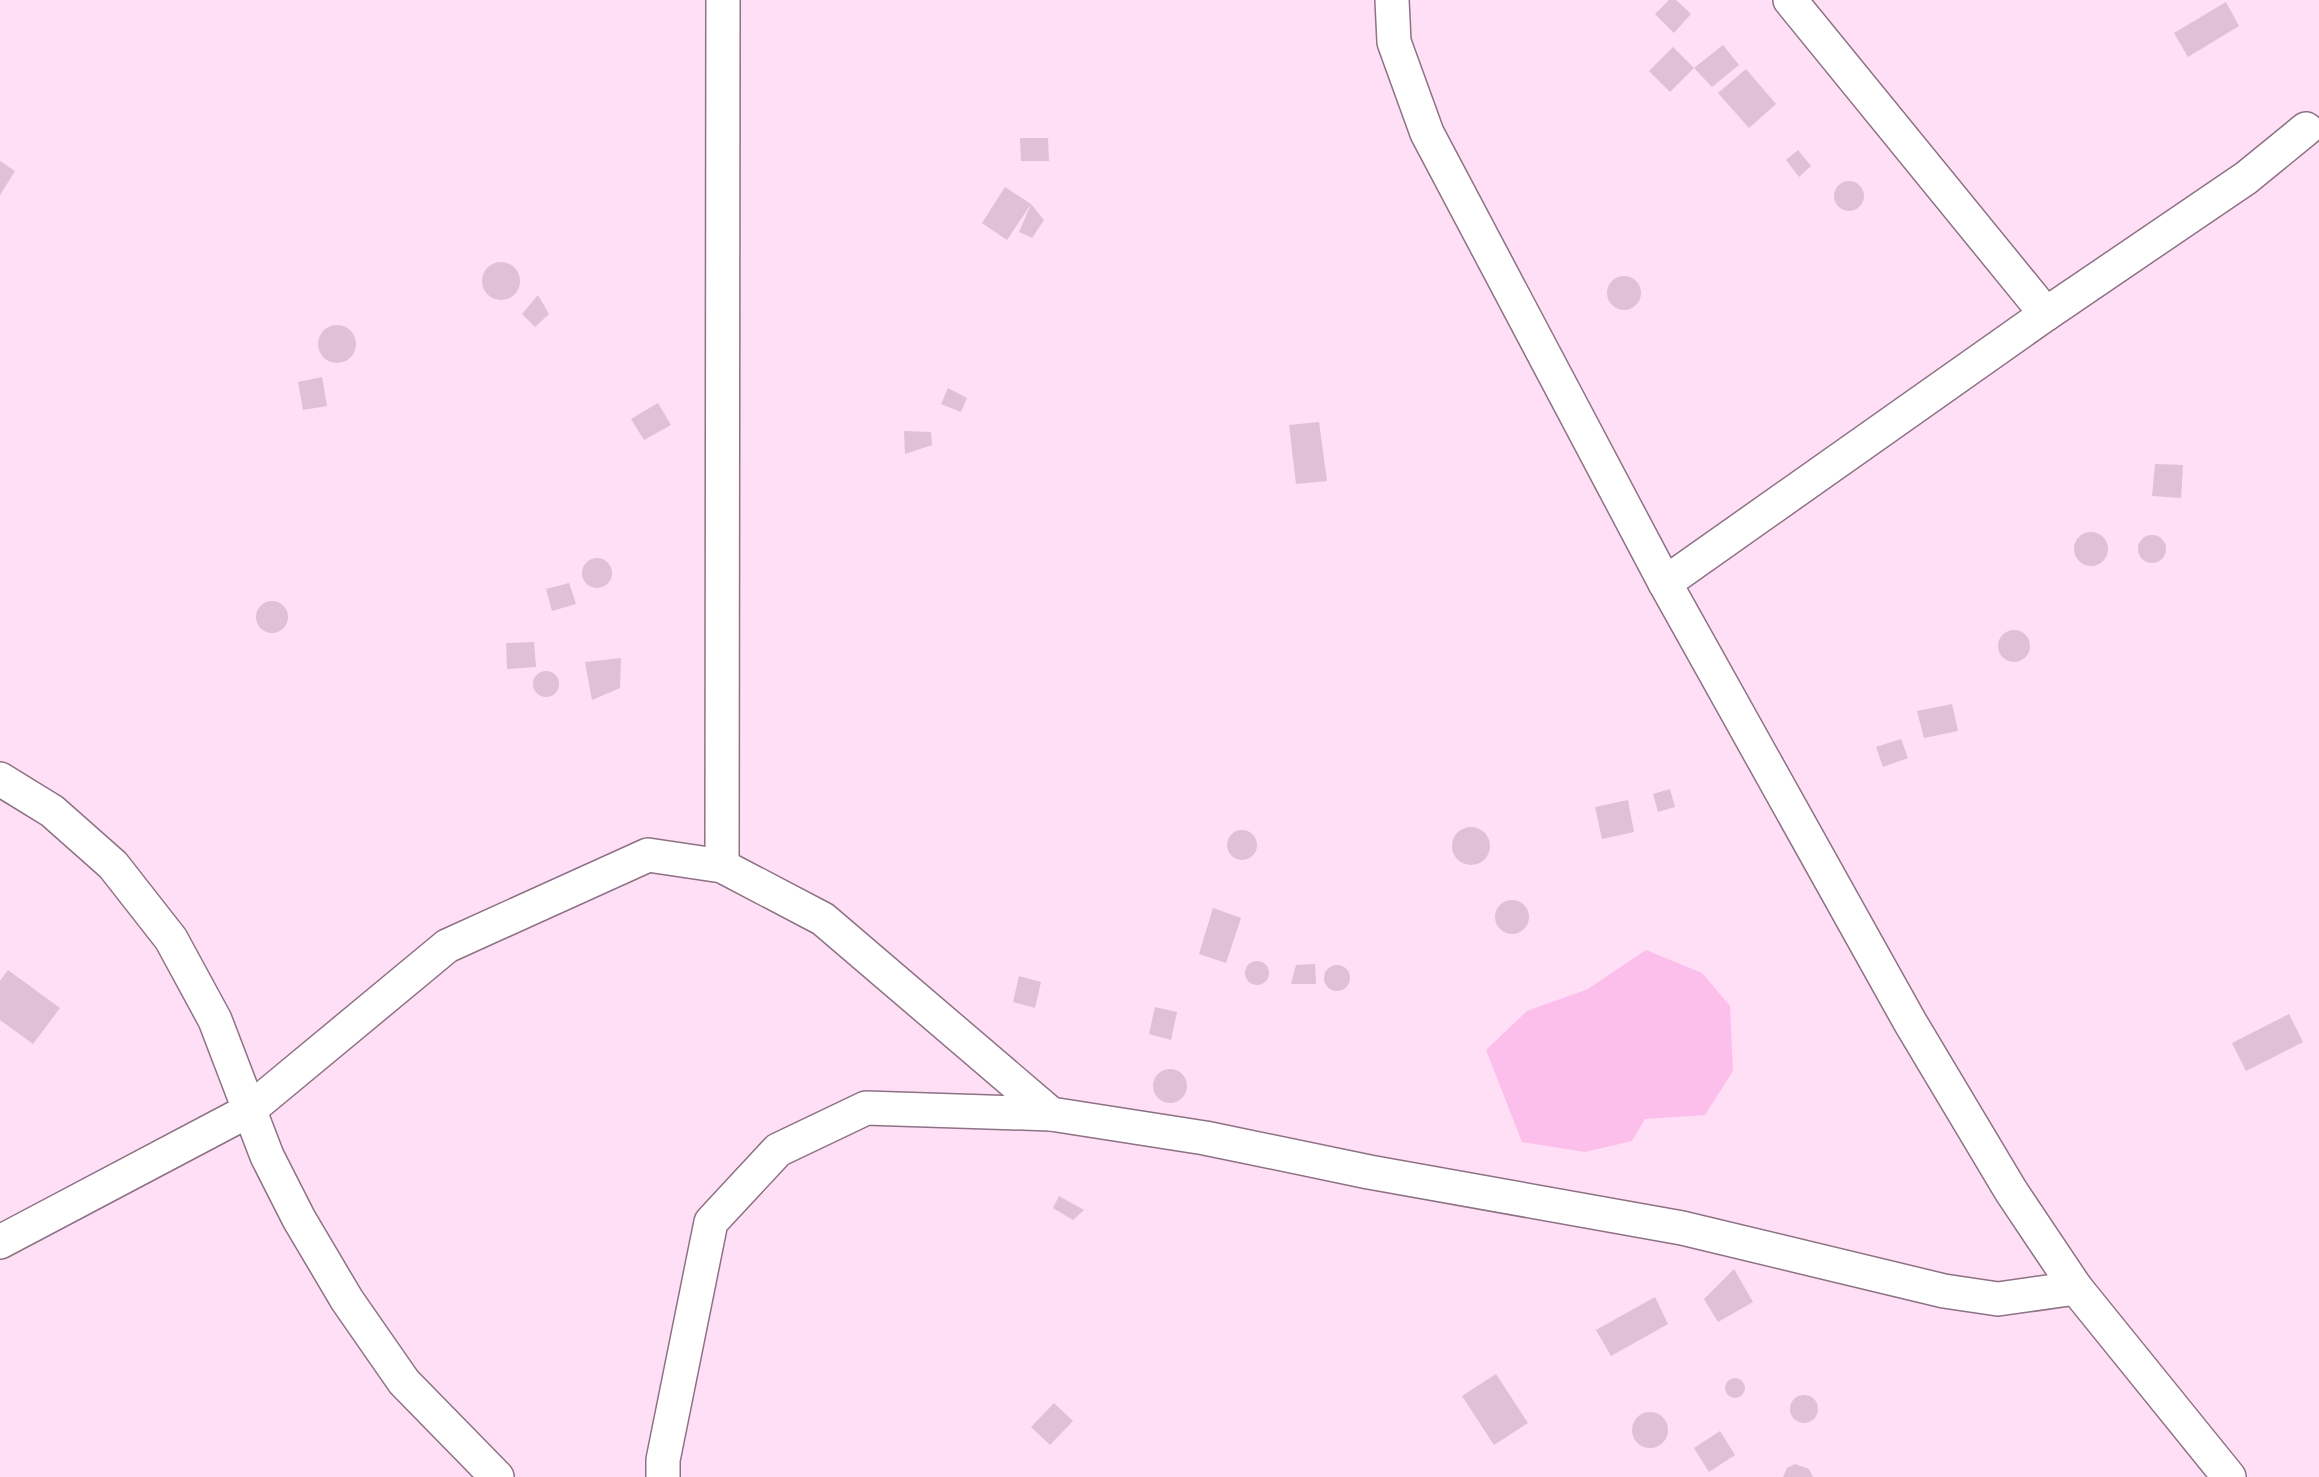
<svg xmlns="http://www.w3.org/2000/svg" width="2319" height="1477" font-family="Jost,sans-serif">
  <rect width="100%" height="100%" fill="#ffdff5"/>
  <!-- green -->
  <path fill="#fcbeeb" d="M1646,950L1702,973L1730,1006L1733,1071L1705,1115L1645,1119L1632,1141L1585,1152L1522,1142L1486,1050L1527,1011L1588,989Z"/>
  <!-- building -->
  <g fill="#dfc0d6">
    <path d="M1669,0H1676L1691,14L1674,33L1655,14Z"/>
    <path d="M2226,2L2239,26L2188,57L2174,33Z"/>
    <path d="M1723,45L1739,65L1712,87L1694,68L1670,92L1649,71L1673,47L1694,68Z"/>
    <path d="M1746,69L1776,104L1749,128L1718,93Z"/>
    <path d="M1020,138H1048L1049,161H1021Z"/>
    <path d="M1798,150L1811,166L1799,177L1786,160Z"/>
    <path d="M0,161L15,171L0,195Z"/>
    <circle cx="1849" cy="196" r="15"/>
    <path d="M1005,187L1031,204L1044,220L1032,238L1019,232L1031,204L1007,240L982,223Z"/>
    <circle cx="501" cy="281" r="19"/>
    <circle cx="1624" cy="293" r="17"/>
    <path d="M538,295L549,314L535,327L522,314Z"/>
    <circle cx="337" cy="344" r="19"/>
    <path d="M322,377L327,406L303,410L298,382Z"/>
    <path d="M948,388L967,398L961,412L941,404Z"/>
    <path d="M658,403L671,425L644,440L631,419Z"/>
    <path d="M1319,422L1327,481L1296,484L1289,425Z"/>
    <path d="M904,431L931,432L932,445L905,454Z"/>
    <path d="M2155,464L2183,465L2181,498L2152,496Z"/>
    <circle cx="2091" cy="549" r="17"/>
    <circle cx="2152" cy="549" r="14"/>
    <circle cx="597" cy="573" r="15"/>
    <path d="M569,583L576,604L552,611L546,589Z"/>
    <circle cx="272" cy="617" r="16"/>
    <circle cx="2014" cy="646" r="16"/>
    <path d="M534,642L536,667L507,669L506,643Z"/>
    <path d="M621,658L620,688L592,700L585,662Z"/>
    <circle cx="546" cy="684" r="13"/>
    <path d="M1952,704L1958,731L1924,738L1917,711Z"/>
    <path d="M1901,739L1908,758L1883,767L1876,747Z"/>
    <path d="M1670,789L1675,807L1658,812L1653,794Z"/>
    <path d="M1628,800L1634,832L1602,839L1595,807Z"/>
    <circle cx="1471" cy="846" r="19"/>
    <circle cx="1242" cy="845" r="15"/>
    <circle cx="1512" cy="917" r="17"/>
    <path d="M1213,908L1241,918L1226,963L1199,954Z"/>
    <circle cx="1257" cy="973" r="12"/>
    <path d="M1315,964L1316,984H1291L1296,965Z"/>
    <circle cx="1337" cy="978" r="13"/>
    <path d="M8,970L60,1008L33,1044L0,1020V981Z"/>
    <path d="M1019,976L1041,982L1035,1008L1013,1002Z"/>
    <path d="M1155,1007L1177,1012L1171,1040L1149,1034Z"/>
    <path d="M2289,1014L2303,1042L2246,1071L2232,1043Z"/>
    <circle cx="1170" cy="1086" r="17"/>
    <path d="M1059,1196L1084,1210L1073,1220L1053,1208Z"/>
    <path d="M1734,1269L1753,1302L1718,1322L1704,1299Z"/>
    <path d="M1655,1297L1668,1324L1611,1356L1596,1330Z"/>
    <path d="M1496,1374L1528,1423L1494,1445L1462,1396Z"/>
    <circle cx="1735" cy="1388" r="10"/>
    <circle cx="1804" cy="1409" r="14"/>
    <path d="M1054,1403L1073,1421L1050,1445L1031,1427Z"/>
    <circle cx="1650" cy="1430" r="18"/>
    <path d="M1720,1431L1735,1455L1709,1472L1694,1448Z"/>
    <path d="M1795,1464L1809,1469L1813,1477H1783L1787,1468Z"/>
  </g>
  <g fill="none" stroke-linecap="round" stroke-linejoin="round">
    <!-- street casing -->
    <g stroke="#8d7185" stroke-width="36">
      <g id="street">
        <path d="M1392,0L1394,42L1427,133L1665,583L1910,1022L2011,1191L2076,1288L2229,1477"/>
        <path d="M1790,0L2046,314L2246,178L2306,129"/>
        <path d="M1665,583L2046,314"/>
        <path d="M0,779L52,811L113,865L171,939L215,1020L267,1156L299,1219L347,1300L404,1382L497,1477"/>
        <path d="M722,866L723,0"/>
        <path d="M0,1242L248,1111L447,946L648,855L722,866L823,919L1051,1114"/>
        <path d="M663,1477V1460L711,1222L778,1150L866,1108L1051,1114L1205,1138L1369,1172L1682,1228L1944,1291L1998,1299L2076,1288"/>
      </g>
    </g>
    <!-- street -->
    <use href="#street" stroke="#fff" stroke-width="33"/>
  </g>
</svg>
